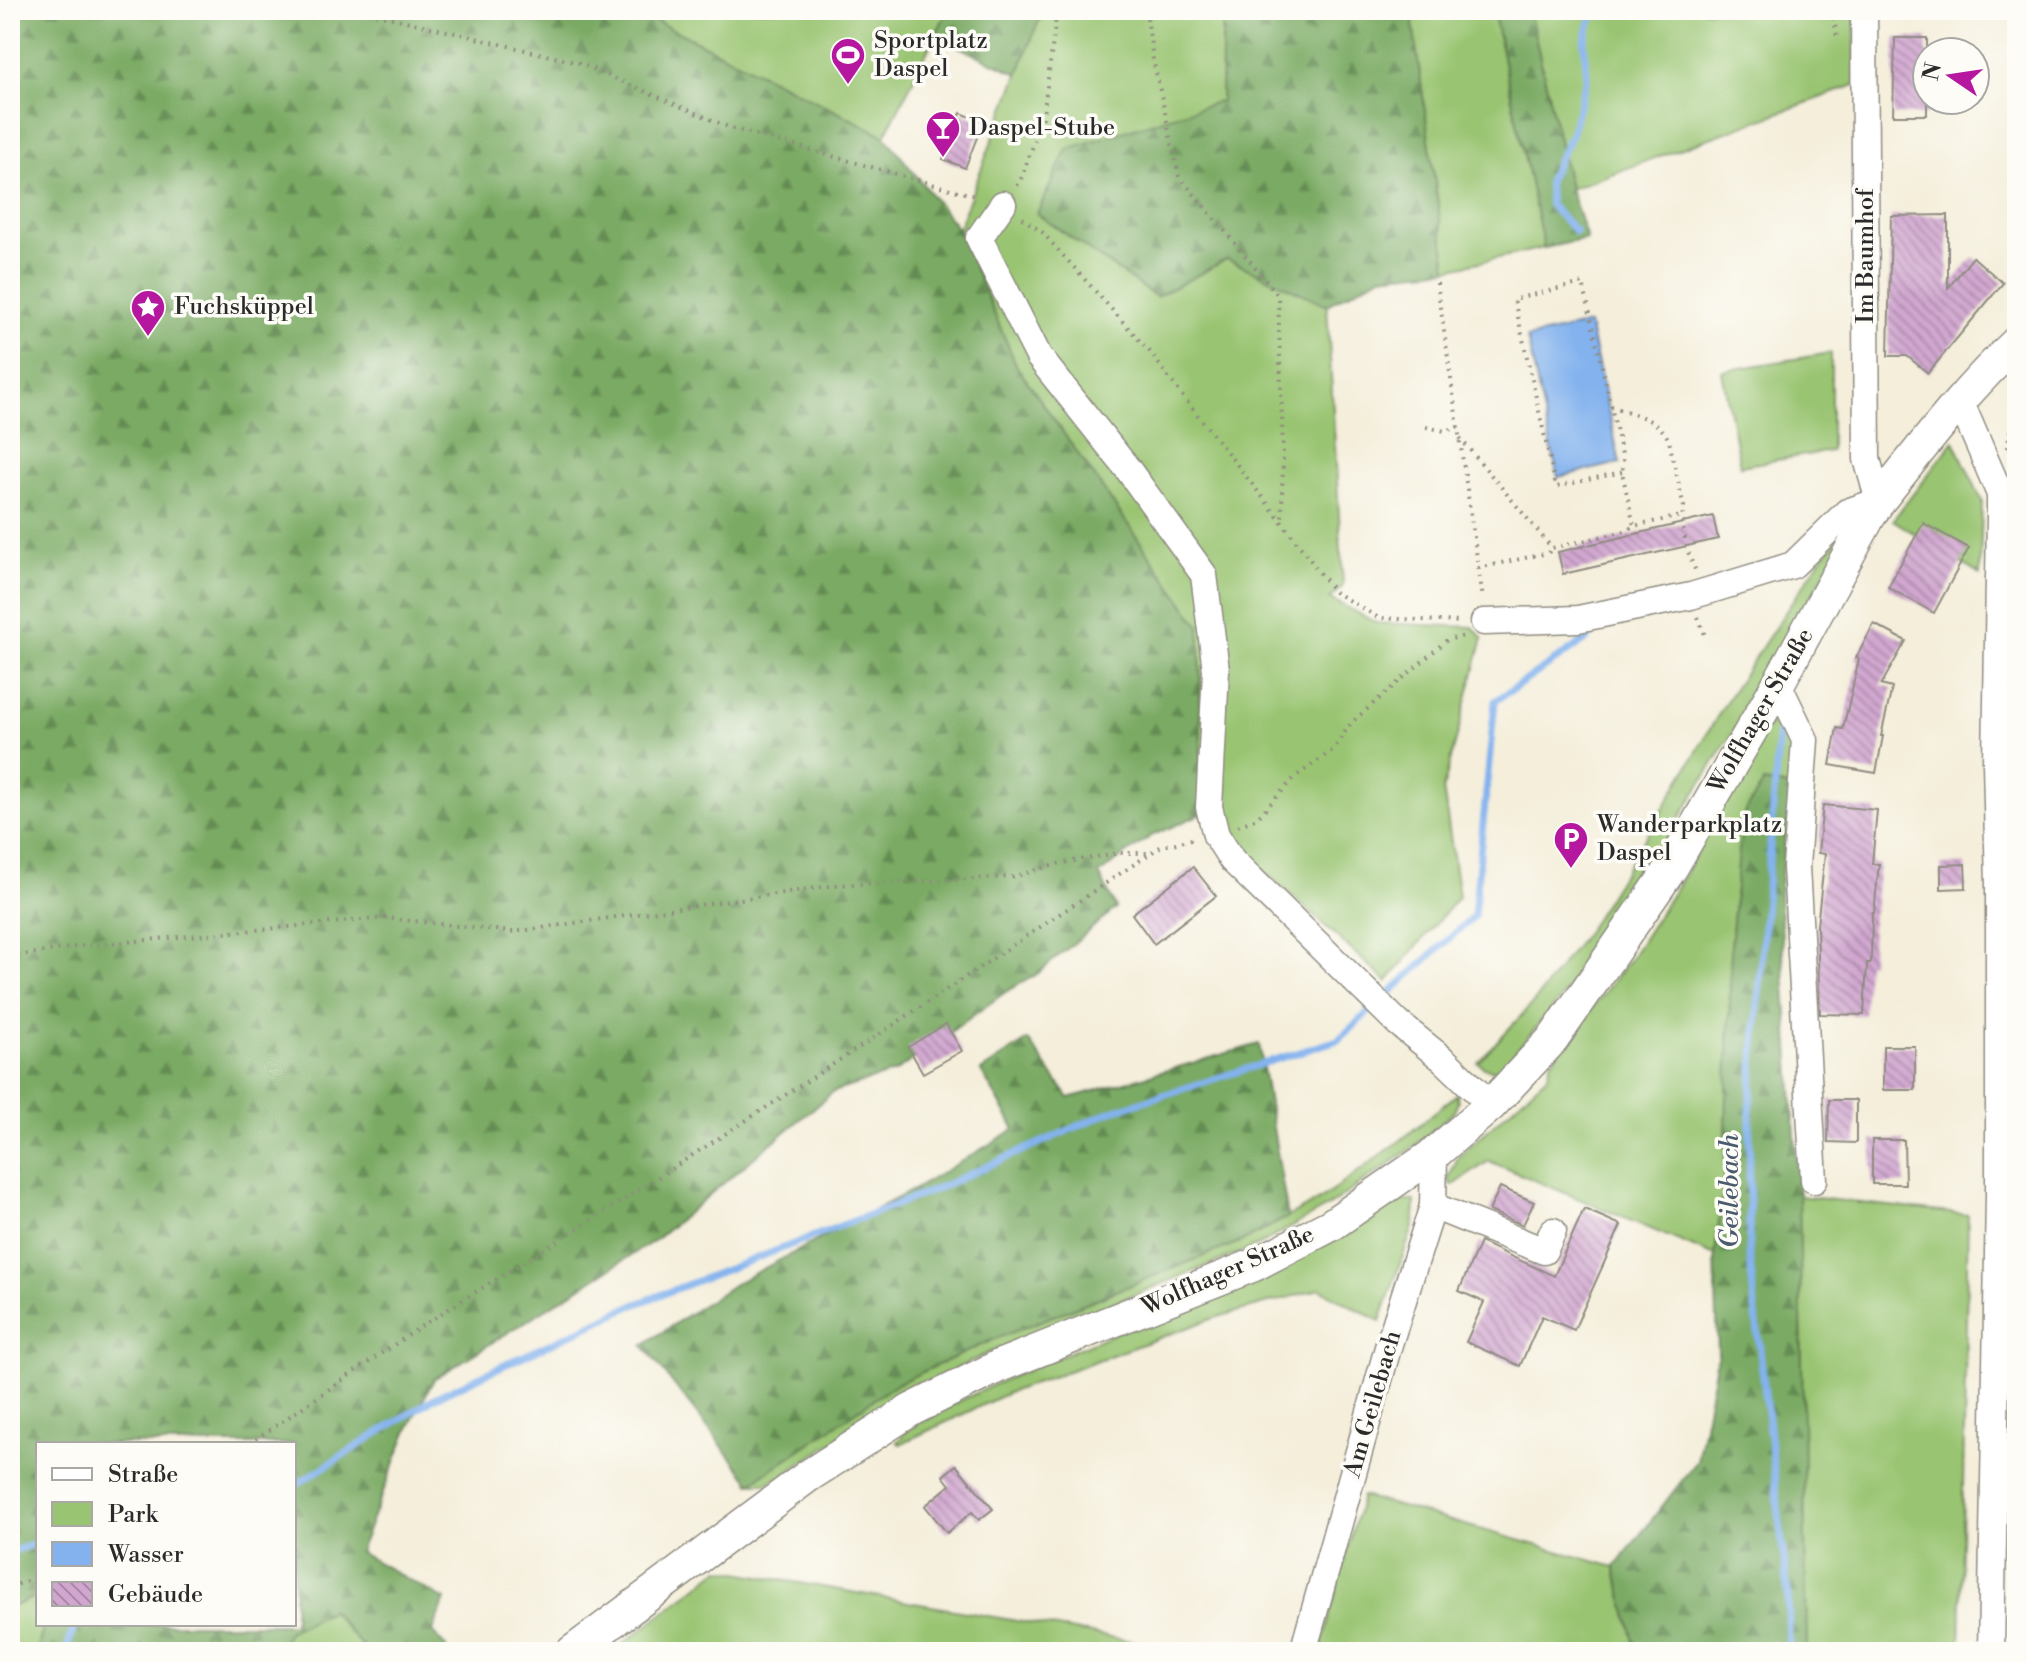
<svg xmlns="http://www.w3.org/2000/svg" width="2027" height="1662" font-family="'Libre Bodoni',serif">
  <defs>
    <pattern id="forest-firs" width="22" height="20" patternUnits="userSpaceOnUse" patternTransform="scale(2)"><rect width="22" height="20" fill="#7aaa63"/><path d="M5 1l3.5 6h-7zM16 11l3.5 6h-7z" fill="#648b52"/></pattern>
    <pattern id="building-back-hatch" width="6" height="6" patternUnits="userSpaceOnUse" patternTransform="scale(2)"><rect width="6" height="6" fill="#d1a7d0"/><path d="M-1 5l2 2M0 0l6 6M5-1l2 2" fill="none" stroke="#aa88a9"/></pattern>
  </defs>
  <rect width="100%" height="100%" fill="#fdfcf7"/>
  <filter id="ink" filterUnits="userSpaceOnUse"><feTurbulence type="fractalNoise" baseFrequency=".0125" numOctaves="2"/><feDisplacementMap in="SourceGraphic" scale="16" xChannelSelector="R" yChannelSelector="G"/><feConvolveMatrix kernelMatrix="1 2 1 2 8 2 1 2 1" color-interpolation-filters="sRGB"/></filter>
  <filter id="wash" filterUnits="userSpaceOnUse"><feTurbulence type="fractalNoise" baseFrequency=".006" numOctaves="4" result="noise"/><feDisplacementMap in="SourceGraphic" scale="32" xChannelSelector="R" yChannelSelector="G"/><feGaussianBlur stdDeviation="1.8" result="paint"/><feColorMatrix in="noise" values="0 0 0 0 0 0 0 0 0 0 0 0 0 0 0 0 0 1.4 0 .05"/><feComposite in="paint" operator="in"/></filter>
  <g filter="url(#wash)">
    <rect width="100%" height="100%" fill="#f4eeda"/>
    <!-- green -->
    <g fill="#99c471" stroke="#62784e" stroke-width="2">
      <path d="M634,10H948L885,136Z"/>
      <path d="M1043,10H1223L1221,102L1067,149L1037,214L1156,297L1227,259L1327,305L1343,586L1330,599L1377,623L1473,627L1483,638L1443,789L1459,896L1387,982L1201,814L1200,627L1017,367L958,229Z"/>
      <path d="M1411,10H1493L1544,248L1447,269Z"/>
      <path d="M1529,10H1855V85L1570,189Z"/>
      <path d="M1831,353V451L1740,466L1722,371Z"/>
      <path d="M1954,441L1982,501L1980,575L1893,520Z"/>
      <path d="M1852,524L1746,711L1603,942L1553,1008L1500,1069C1491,1071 1485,1069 1478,1062L1535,1001L1589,928L1662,811L1727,700L1824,554Z"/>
      <path d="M1785,708L1793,737L1792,788L1764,782L1742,817L1731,946L1725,1171L1715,1256L1489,1161L1452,1186L1448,1180L1458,1157L1548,1075L1551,1062L1630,959L1685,874L1765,730Z"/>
      <path d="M1457,1094L1458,1102L1454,1112L1407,1152L1327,1207L1257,1246L988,1353L900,1398L782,1476L768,1483H751L896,1384L990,1341L1247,1239L1321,1199L1401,1140Z"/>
      <path d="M1799,1196L1968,1215L1960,1652H1807Z"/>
      <path d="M1405,1201H1415L1414,1224L1380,1321L1320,1289L1214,1318L1010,1392L900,1444L897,1442L906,1431L949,1406L1006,1379L1330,1242L1390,1205Z"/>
      <path d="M1362,1496L1615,1567L1637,1652H1320Z"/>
      <path d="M720,1569L1194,1652H612Z"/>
      <path d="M38,1595V1624H44L37,1652H10V1608Z"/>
      <path d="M331,1610L367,1652H273L282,1635Z"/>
    </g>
    <!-- forest -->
    <g fill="url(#forest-firs)" stroke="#526a47" stroke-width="2">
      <path d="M10,10H634L885,136L958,229L1017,367L1200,627L1201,814L1151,836L1099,874L1116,908L1036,975L1007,991L895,1072L833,1092L654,1241L434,1379L407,1432L359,1552L445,1600L433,1632L450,1652H367L331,1610L288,1632L277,1652H37L44,1624H294V1444H38V1595L10,1608Z"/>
      <path d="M948,10H1043L1018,74L935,36Z"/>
      <path d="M1223,10H1411L1447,269L1381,276L1327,305L1227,259L1156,297L1037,214L1067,149L1221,101Z"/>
      <path d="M1493,10H1529L1570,189L1587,239L1544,248Z"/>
      <path d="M1764,782L1792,788L1779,893L1799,1196L1807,1652H1637L1615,1567L1697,1461L1718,1353L1715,1256L1725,1171L1731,946L1742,817Z"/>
      <path d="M1028,1040L1069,1098L1259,1044L1288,1217L1247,1239L990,1341L896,1384L751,1483L643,1345L734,1284L915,1189L1015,1129L981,1071Z"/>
    </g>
    <!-- water -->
    <path fill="#83b2ee" stroke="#576e8c" stroke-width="2" d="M1589,324L1620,463L1558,477L1527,338Z"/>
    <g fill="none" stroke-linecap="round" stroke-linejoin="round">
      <!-- stream -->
      <g stroke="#83b2ee" stroke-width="7">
        <path d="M1576,232L1550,205L1548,181L1571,135L1587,77L1584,43L1591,19L1603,10"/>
        <path d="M1779,729L1750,1111L1749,1254L1788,1594L1789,1652"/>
        <path d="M1382,1000L1474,916L1495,701L1586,640L1598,628L1610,625"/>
        <path d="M294,1486L436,1397L629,1307L934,1190L1112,1111L1338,1040L1373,1008"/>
        <path d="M10,1552L38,1543"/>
        <path d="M66,1652L75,1624"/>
      </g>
    </g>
    <g id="blocks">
      <!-- building -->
      <g fill="url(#building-back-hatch)">
        <path d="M1895,38H1927V115H1893Z"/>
        <path d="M961,113L983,122L965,168L943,159Z"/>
        <path d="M1948,215V288L1973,257L2003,283L1928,373L1907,356H1888L1891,216Z"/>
        <path d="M1713,516L1718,539L1563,574L1558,552Z"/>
        <path d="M1923,523L1969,548L1934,613L1888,587Z"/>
        <path d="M1874,624L1906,641L1881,685L1892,688L1881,736H1883L1876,773L1830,765L1837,728L1843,729L1859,659L1856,658Z"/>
        <path d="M1823,805L1877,810L1872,864H1879L1874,913H1872L1871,963H1867L1864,1015L1820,1014L1817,926L1825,854L1818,853Z"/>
        <path d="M1965,864L1966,888L1941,889V865Z"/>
        <path d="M1193,867L1216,896L1154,944L1132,914Z"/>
        <path d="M946,1024L962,1051L923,1073L908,1047Z"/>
        <rect x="1883" y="1046" width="32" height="44"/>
        <path d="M1829,1100H1856V1143L1828,1142Z"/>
        <path d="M1872,1140H1904L1905,1184H1872Z"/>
        <path d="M1500,1187L1534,1202L1523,1225L1489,1211Z"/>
        <path d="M1584,1209L1621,1225L1574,1330L1542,1316L1520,1366L1466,1342L1484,1302L1459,1291L1480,1242L1554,1276Z"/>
        <path d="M956,1465L993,1509L979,1520L972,1512L947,1533L925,1506L950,1485L943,1476Z"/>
      </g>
    </g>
  </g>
  <g filter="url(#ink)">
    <use href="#blocks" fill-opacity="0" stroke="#908c82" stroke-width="2"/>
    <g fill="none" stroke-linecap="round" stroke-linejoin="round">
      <!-- minor casing -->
      <g stroke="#908c82" stroke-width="29">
        <g id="minor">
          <path d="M1003,204L979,238L1039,357L1127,468L1204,575L1216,670L1209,807L1216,835L1232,860L1398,1023L1445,1061L1491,1105"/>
          <path d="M1960,401L2000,494V517L1996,763L1999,886V1196L1991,1652"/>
          <path d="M1484,622L1578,619L1691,596L1793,565L1847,512L1879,501L1867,459L1864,10"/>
          <path d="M1778,684L1805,740L1796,867L1814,1180"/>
          <path d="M1433,1206L1544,1251L1553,1231"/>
          <path d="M1303,1652L1389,1344L1433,1206L1434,1154"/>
        </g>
      </g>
      <!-- major casing -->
      <g stroke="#908c82" stroke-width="35">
        <path id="major" d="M572,1652L808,1476L911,1410L999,1366L1254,1265L1331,1225L1434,1154L1491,1105L1553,1039L1672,867L1778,684L1869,517L1879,501C1923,446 1965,390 2017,342"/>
      </g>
      <!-- path -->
      <g stroke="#908c82" stroke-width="4" stroke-dasharray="2 6" stroke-linecap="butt">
        <path d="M360,10L579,63L731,128L979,197"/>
        <path d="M1146,10L1153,59L1179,176L1278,295L1283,451L1282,519"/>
        <path d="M1833,10L1837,39"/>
        <path d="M1017,186L1020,182L1043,117L1057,10"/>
        <path d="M1022,218L1042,232L1150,352L1181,394L1282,522L1334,592L1379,618L1462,622"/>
        <path d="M1437,283L1483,599"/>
        <path d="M1611,406C1632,414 1661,419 1669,441L1684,507C1679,522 1688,557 1696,571"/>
        <path d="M1426,427L1445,431L1458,427"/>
        <path d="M1460,438L1552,548L1626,531L1634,526L1681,516"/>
        <path d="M2007,448L2017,390"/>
        <path d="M1622,472L1556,487L1514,299L1583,283L1623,459L1622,472L1634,526"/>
        <path d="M1478,568L1548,553L1552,548"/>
        <path d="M1698,617L1706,638"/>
        <path d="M1238,826L1257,818L1295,777L1333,750L1351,723L1447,640L1464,636"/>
        <path d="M10,957L82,946L385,918L513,932L837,885L1013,877L1057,864L1118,853H1149"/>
        <path d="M249,1444L426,1323L620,1202L889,1028L1160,847L1192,839"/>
        <path d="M10,1587L38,1577"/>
      </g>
      <!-- minor -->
      <use href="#minor" stroke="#fff" stroke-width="26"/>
      <!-- major -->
      <use href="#major" stroke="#fff" stroke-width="32"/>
    </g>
  </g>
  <!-- icons -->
  <defs>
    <g id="stadium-pin" transform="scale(1.8)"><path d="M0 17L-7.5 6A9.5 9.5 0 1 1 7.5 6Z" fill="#b5179e" stroke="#fdfcf7"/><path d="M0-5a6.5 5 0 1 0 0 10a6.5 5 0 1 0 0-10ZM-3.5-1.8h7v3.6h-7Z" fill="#fff"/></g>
    <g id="bar-pin" transform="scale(1.8)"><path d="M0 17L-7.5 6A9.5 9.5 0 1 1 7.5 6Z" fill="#b5179e" stroke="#fdfcf7"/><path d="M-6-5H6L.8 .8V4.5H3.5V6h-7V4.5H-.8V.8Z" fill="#fff"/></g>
    <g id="sight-pin" transform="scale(1.8)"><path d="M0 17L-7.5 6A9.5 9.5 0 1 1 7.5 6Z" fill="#b5179e" stroke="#fdfcf7"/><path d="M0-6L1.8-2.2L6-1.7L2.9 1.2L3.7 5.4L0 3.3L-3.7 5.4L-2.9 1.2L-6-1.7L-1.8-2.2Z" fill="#fff"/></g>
    <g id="parking-pin" transform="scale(1.8)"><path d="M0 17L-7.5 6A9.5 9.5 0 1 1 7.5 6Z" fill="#b5179e" stroke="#fdfcf7"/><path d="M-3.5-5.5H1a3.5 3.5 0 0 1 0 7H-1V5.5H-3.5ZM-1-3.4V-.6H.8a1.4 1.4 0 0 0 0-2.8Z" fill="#fff"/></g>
  </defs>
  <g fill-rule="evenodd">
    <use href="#stadium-pin" x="848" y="55"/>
    <use href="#bar-pin" x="943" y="128"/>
    <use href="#sight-pin" x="148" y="307"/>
    <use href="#parking-pin" x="1571" y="839"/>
  </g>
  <g text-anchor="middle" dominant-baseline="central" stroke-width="7" stroke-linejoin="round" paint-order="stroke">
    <!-- poi labels -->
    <g font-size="24" fill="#2b2b2b" stroke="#fdfcf7" text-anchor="start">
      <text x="874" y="41">Sportplatz<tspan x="874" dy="28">Daspel</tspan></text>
      <text x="969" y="128">Daspel-Stube</text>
      <text x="174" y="307">Fuchsküppel</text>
      <text x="1597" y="825">Wanderparkplatz<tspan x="1597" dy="28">Daspel</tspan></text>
    </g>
    <!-- street labels -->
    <g font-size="24" fill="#2b2b2b" stroke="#fdfcf7">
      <text transform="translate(1866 256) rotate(-90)">Im Baumhof</text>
      <text transform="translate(1761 711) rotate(-60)">Wolfhager Straße</text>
      <text transform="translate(1228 1271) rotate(-24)">Wolfhager Straße</text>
      <text transform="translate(1373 1404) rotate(-74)">Am Geilebach</text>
    </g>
    <!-- water labels -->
    <g font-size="26" font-style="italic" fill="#4a5a6f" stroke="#fdfcf7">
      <text transform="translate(1730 1191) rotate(-90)">Geilebach</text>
    </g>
  </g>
  <!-- margin -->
  <rect width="2027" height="1662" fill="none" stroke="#fdfcf7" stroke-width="40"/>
  <!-- legend -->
  <rect x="36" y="1442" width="260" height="184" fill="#fdfcf7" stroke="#a9a8a5" stroke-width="2"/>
  <rect x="52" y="1468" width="40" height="12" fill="#ffffff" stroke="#a9a8a5" stroke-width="2"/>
  <text x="108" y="1482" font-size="24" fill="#2b2b2b">Straße</text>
  <rect x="52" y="1502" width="40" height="24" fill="#99c471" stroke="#a9a8a5" stroke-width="2"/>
  <text x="108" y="1522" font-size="24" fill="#2b2b2b">Park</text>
  <rect x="52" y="1542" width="40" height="24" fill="#83b2ee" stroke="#a9a8a5" stroke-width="2"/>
  <text x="108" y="1562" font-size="24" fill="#2b2b2b">Wasser</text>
  <rect x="52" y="1582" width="40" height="24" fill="url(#building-back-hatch)" stroke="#a9a8a5" stroke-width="2"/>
  <text x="108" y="1602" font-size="24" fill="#2b2b2b">Gebäude</text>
  <!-- north arrow -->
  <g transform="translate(1951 76) rotate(283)"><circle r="38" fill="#fdfcf7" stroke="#a9a8a5" stroke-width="2"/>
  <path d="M0-6L14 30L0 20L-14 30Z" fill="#b5179e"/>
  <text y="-12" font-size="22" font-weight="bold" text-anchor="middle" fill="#2b2b2b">N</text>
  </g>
</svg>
